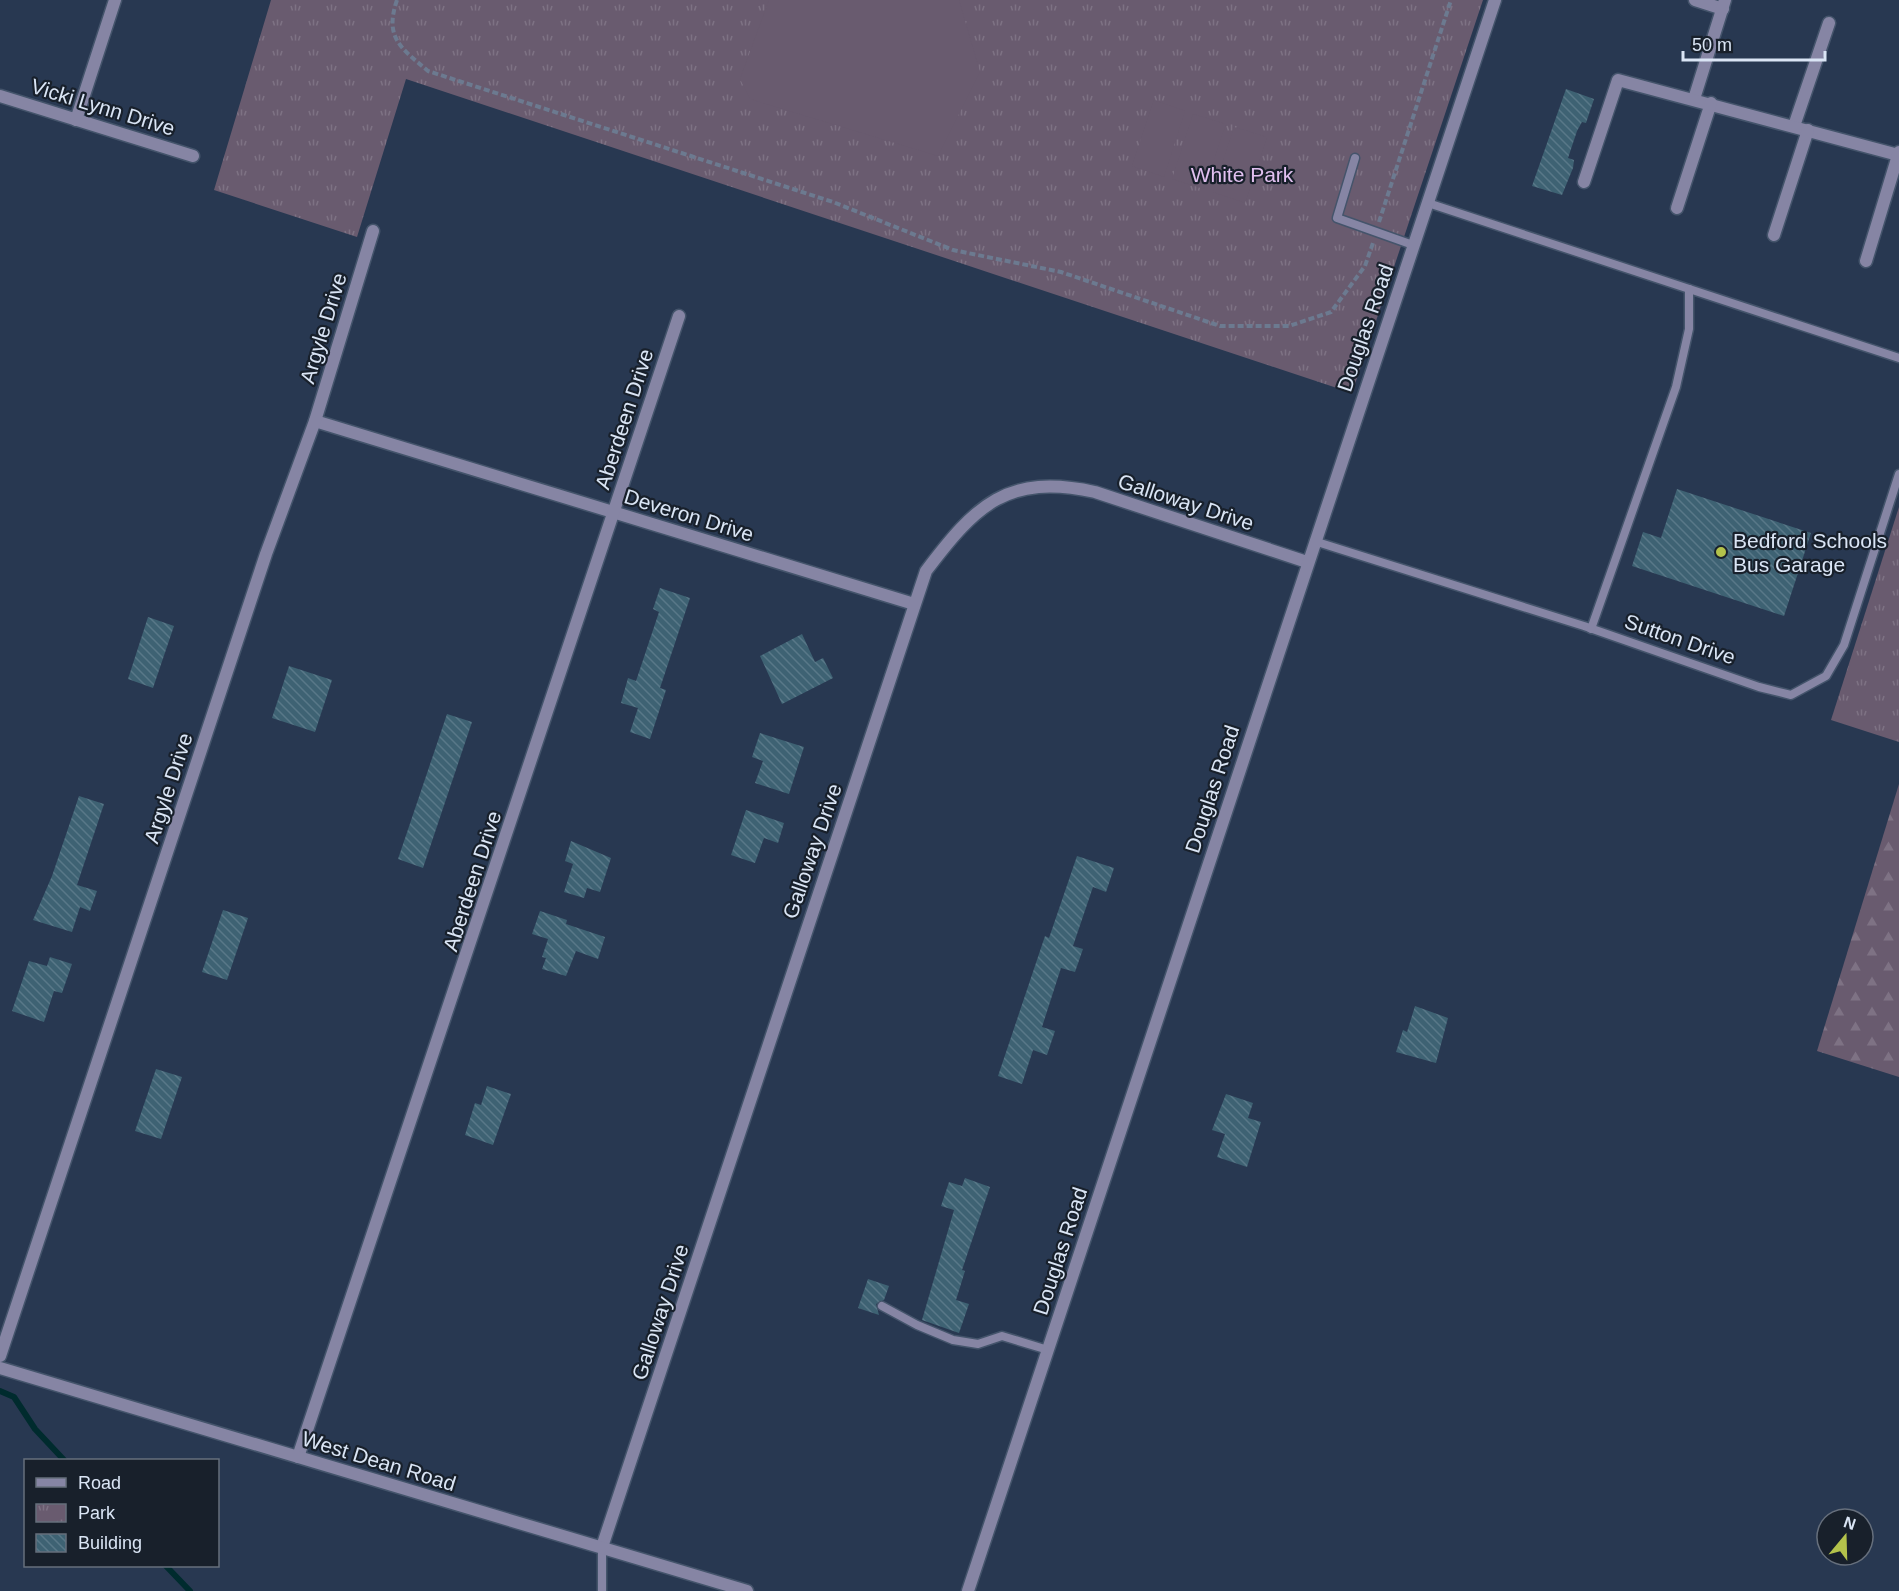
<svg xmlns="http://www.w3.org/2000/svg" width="1899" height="1591" font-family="Arial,sans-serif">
  <defs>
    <pattern id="forest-firs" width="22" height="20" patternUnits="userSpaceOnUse" patternTransform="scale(1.5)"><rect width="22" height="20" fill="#695b6f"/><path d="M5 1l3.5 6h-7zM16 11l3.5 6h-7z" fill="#7e7284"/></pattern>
    <pattern id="park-tufts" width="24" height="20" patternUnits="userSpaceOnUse" patternTransform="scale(1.5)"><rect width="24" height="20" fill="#695b6f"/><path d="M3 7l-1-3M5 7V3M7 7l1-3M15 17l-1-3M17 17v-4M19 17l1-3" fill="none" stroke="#7e7284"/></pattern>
    <pattern id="building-back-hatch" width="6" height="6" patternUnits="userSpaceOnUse" patternTransform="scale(1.5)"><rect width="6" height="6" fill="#3e6273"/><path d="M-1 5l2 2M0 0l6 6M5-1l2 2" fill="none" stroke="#597888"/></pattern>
  </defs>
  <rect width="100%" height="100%" fill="#283851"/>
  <!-- forest -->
  <path fill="url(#forest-firs)" d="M1899,784V1077L1817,1051Z"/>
  <!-- park -->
  <g fill="url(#park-tufts)">
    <path d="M271,0H1483L1352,393L406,79L357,237L214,190Z"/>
    <path d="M1899,507V742L1831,720Z"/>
  </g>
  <!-- garden -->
  <g fill="#695b6f">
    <path d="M769,0H959L980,72L938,156L750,99L740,79Z"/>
    <path d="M1154,100L1185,111L1164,177L1132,166Z"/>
    <path d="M1193,114L1226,124L1204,189L1172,179Z"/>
    <path d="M1234,127L1267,137L1245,203L1213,192Z"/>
  </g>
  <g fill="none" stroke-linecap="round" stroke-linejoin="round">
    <!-- stream -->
    <g stroke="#002b2e" stroke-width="6">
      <path d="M0,1391L14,1397L35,1429L64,1460"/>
      <path d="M166,1566L190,1591"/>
    </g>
  </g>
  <!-- building -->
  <g fill="url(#building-back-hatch)">
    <path d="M1566,89L1594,99L1586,123L1582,122L1577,131L1568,158L1574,160L1573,168L1562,195L1532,186Z"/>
    <path d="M1677,489L1811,533L1784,616L1632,566L1643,532L1661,538Z"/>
    <path d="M660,588L690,598L660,688L666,690L650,739L630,732L638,708L621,703L628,678L636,681L659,612L653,609Z"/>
    <path d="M148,617L174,626L153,688L128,679Z"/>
    <path d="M802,634L815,662L823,658L833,678L782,704L760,656Z"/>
    <path d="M289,666L332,680L315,732L272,718Z"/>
    <path d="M447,714L472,722L423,868L398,859Z"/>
    <path d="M760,733L804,747L789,794L755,783L763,761L752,757Z"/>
    <path d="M79,796L104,804L77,885L97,891L90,911L80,907L72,932L33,920L52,876Z"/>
    <path d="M746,810L784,823L778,843L764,838L755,863L731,855Z"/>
    <path d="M571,841L611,858L600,892L587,888L584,898L564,892L573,864L565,861Z"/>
    <path d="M1077,856L1114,868L1106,892L1093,887L1073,946L1083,949L1075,972L1061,968L1042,1027L1055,1031L1047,1055L1033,1050L1022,1084L998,1076L1045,936L1049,938Z"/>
    <path d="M223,910L248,918L227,980L202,972Z"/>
    <path d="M540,911L567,920L566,924L605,937L598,959L576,951L566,976L542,969L546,958L542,957L548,939L532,934Z"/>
    <path d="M50,957L72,964L62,993L54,991L44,1022L12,1011L29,961L47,966Z"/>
    <path d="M1415,1006L1448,1018L1436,1063L1396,1052L1403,1030L1407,1032Z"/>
    <path d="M156,1069L182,1077L161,1139L135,1131Z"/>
    <path d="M487,1086L511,1094L493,1145L465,1135L475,1103L481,1105Z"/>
    <path d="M1226,1094L1253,1103L1248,1118L1261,1122L1247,1167L1217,1157L1225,1134L1212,1130Z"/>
    <path d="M965,1178L990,1187L962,1270L965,1271L956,1300L969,1304L959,1333L922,1320L954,1210L941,1206L949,1182L962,1186Z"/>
    <path d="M868,1279L889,1286L884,1300L876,1304L879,1315L858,1308Z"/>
  </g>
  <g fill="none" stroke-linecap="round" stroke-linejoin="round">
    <!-- service casing -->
    <g stroke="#44546b" stroke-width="11">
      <g id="service">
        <path d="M1355,158L1337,218L1413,245"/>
        <path d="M1428,203L1899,358"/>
        <path d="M1314,541L1584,626L1759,687L1791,695L1826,676L1844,645L1899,474"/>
        <path d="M1591,629L1676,387L1689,329V289"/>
        <path d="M882,1306L917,1325L953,1340L978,1344L1002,1336L1048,1350"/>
        <path d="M602,1547V1591"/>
      </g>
    </g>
    <!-- minor casing -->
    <g stroke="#44546b" stroke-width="15">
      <g id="minor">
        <path d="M1695,0L1723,9"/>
        <path d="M0,96L193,156"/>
        <path d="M1694,99L1725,0"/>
        <path d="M76,120L115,0"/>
        <path d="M1794,126L1829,23"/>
        <path d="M1584,182L1618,80L1898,155"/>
        <path d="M1677,208L1711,103"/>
        <path d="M1774,235L1808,130"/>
        <path d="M1866,261L1899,152"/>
        <path d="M315,421L914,604"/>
        <path d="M0,1356L266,554L315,421L373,231"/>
        <path d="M298,1457L679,316"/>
        <path d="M602,1547L926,571C976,505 1007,473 1095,492L1307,562"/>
      </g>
    </g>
    <!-- tertiary casing -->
    <g stroke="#44546b" stroke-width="15">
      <g id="tertiary">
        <path d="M0,1368L747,1591"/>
        <path d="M968,1591L1495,0"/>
      </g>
    </g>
    <!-- path -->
    <g stroke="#6c7a90" stroke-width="4" stroke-dasharray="6 3" stroke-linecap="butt">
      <path d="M397,0C384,38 401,48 428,71L833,202L953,250L1061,272L1220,326H1289L1331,312L1365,266L1373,243"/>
      <path d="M1379,222L1451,0"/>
    </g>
    <!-- service -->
    <use href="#service" stroke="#8685a4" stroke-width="8"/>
    <!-- minor -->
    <use href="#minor" stroke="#8685a4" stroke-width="12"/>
    <!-- tertiary -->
    <use href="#tertiary" stroke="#8685a4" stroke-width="12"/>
  </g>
  <!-- markers -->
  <circle fill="#b3c24b" stroke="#18202b" stroke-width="2" cx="1721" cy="552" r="6"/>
  <g text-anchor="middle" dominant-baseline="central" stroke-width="4.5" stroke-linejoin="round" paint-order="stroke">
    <!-- street labels -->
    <g font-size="21" fill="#dae5f5" stroke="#18202b">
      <text transform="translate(103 107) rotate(17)">Vicki Lynn Drive</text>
      <text transform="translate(323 328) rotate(-73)">Argyle Drive</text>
      <text transform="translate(1365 328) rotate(-71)">Douglas Road</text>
      <text transform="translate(624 419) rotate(-72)">Aberdeen Drive</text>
      <text transform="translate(1186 502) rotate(18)">Galloway Drive</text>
      <text transform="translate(689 515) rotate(17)">Deveron Drive</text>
      <text transform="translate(1680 639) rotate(19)">Sutton Drive</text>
      <text transform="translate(168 788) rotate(-72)">Argyle Drive</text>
      <text transform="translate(1212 789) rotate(-72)">Douglas Road</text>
      <text transform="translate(812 851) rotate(-71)">Galloway Drive</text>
      <text transform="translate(472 881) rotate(-72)">Aberdeen Drive</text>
      <text transform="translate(1060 1251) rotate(-72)">Douglas Road</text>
      <text transform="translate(660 1312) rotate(-72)">Galloway Drive</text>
      <text transform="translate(379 1461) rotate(17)">West Dean Road</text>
    </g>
    <!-- park labels -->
    <g font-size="21" fill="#e1c0f0" stroke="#18202b">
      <text x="1242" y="174">White Park</text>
    </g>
    <!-- poi labels -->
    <g font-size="21" fill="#dae5f5" stroke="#18202b" text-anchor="start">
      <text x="1733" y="540">Bedford Schools<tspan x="1733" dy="24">Bus Garage</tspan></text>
    </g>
  </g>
  <!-- legend -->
  <rect x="24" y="1459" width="195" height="108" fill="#18202b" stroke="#666f7c" stroke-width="1.5"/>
  <rect x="36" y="1478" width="30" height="9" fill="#8685a4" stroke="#666f7c" stroke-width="1.5"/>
  <text x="78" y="1489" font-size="18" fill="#dae5f5">Road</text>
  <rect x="36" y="1504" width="30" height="18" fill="url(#park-tufts)" stroke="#666f7c" stroke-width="1.5"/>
  <text x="78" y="1519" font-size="18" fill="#dae5f5">Park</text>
  <rect x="36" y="1534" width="30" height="18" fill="url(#building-back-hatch)" stroke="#666f7c" stroke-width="1.5"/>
  <text x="78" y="1549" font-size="18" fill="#dae5f5">Building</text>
  <!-- north arrow -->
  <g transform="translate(1845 1537) rotate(19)"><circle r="28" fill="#18202b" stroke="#666f7c" stroke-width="1.5"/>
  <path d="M0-4.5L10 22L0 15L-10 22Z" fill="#b3c24b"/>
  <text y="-9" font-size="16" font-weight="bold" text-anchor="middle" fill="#dae5f5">N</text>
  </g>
  <!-- scale -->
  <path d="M1683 51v9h142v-9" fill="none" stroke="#dae5f5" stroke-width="3"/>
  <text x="1692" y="51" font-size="18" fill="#dae5f5" stroke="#18202b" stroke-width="4.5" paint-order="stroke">50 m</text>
</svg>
